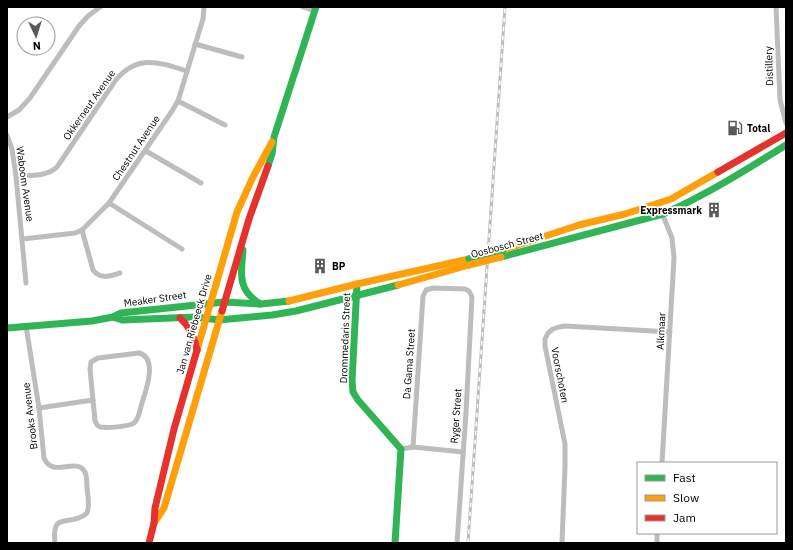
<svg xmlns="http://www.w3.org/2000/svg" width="793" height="550" font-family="'IBM Plex Sans',sans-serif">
  <rect width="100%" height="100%" fill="#fff"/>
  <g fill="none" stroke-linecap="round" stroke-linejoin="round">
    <!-- street -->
    <g stroke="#bdbdbd" stroke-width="5">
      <path d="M303,7L315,11"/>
      <path d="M776,7L780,100L786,123"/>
      <path d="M195,44L242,57"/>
      <path d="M178,101L225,125"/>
      <path d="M7,117L19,110L30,98L79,26L88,16L100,7"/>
      <path d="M7,135L12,149L16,176L26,283"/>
      <path d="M146,151L201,183"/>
      <path d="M16,176C29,175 47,177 57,167L115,81C137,54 158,62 187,71"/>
      <path d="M109,203L182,249"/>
      <path d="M658,203L672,238L674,258L662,463"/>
      <path d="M82,230L93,270C101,280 110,276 120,273"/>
      <path d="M23,239L75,233L82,230L109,203L172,111L178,101L203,19L204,7"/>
      <path d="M26,326L39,408L44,458C53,479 76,456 85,472C87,477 87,483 87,488C88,496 90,506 87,513C71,528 51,509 55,543"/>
      <path d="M139,353C158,358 146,390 142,403C140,409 139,419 134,423C128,427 107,428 100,427L97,425L95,421L90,369L91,362L98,358Z"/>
      <path d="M39,408L93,400"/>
      <path d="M413,447L423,296L426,290L433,288L465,289L469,291L472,297L466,412L457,543"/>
      <path d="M401,449L413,447L463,452"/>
      <path d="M562,543L565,467V444L545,346V339L548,333L553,329L559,327L566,326L670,332"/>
      <path d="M657,543V533"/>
    </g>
    <!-- fast -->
    <g stroke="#30b455" stroke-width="7">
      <path d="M268,166L272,154L274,137L316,7"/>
      <path d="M243,250C241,274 237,289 260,304"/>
      <path d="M501,257L663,214C706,195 746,170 786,145"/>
      <path d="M357,284L352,381L353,392L358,400L401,449L395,543"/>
      <path d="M113,317L122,320L196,317L219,320L272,315L296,311L398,285"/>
      <path d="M7,328L92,321L113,317L121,313L224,302L261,304L289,301"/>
    </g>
    <!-- slow -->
    <g stroke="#ff9f0a" stroke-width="7">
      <path d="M503,250L579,225L625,214L671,199L718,172"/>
      <path d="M398,285L469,265"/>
      <path d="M289,301L357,284L469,259"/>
      <path d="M197,350L237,212L253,177L272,142"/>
      <path d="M154,523L164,508L222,311"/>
    </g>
    <!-- jam -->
    <g stroke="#e5322d" stroke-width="7">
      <path d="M718,172L786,133"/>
      <path d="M222,311L249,219L268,166"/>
      <path d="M180,318C190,327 194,337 197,350"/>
      <path d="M149,543L154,523L155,508L174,429L197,350"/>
    </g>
    <!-- rail casing -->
    <g stroke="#bdbdbd" stroke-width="3">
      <path id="rail" d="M468,543L505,7"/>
    </g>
    <!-- rail -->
    <use href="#rail" stroke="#fff" stroke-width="1.5" stroke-dasharray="4.5" stroke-linecap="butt"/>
    <!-- fast-bridge -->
    <path stroke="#30b455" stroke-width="7" d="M469,259L503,250"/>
    <!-- slow-bridge -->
    <path stroke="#ff9f0a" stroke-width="7" d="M469,265L501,257"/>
  </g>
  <!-- icons -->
  <defs>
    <g id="fuel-bare" transform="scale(1.2)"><path d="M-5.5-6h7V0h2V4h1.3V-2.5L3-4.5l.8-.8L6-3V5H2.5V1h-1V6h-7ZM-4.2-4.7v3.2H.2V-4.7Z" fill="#595959" stroke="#fff" stroke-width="2.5" paint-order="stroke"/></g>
    <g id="building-bare" transform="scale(1.2)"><path d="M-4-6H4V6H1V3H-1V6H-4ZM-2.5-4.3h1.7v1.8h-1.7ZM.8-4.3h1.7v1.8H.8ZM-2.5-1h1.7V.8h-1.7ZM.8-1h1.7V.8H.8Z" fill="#595959" stroke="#fff" stroke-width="2.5" paint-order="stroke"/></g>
  </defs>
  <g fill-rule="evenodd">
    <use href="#fuel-bare" x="735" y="128"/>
    <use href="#building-bare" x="714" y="210"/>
    <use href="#building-bare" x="320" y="266"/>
  </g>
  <g text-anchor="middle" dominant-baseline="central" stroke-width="3.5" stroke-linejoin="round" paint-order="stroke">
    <!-- street labels -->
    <g font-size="10" fill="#000" stroke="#fff">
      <text transform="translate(769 66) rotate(-92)">Distillery</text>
      <text transform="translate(89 105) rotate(-55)">Okkerneut Avenue</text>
      <text transform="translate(136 148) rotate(-56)">Chestnut Avenue</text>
      <text transform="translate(25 184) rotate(82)">Waboom Avenue</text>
      <text transform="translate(507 245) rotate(-15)">Oosbosch Street</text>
      <text transform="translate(155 299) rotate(-8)">Meaker Street</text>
      <text transform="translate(194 324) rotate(-74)">Jan van Riebeeck Drive</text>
      <text transform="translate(661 331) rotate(-87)">Alkmaar</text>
      <text transform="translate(345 338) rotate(-88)">Drommedaris Street</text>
      <text transform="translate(409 364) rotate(-86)">Da Gama Street</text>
      <text transform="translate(560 375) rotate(79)">Voorschoten</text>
      <text transform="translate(30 416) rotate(-97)">Brooks Avenue</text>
      <text transform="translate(456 416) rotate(-86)">Ryger Street</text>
    </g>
    <!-- poi labels -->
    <g font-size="10" font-weight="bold" fill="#000" stroke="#fff" text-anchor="start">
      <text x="747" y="128">Total</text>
      <text x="702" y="210" text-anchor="end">Expressmark</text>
      <text x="332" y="266">BP</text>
    </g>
  </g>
  <!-- border -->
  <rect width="793" height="550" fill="none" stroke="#000000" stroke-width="16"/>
  <!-- legend -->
  <rect x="637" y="462" width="140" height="72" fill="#ffffff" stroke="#999999"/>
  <rect x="645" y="475" width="20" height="6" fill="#30b455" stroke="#999999"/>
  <text x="673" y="482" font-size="12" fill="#000000">Fast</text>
  <rect x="645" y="495" width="20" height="6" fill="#ff9f0a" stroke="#999999"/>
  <text x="673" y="502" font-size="12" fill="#000000">Slow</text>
  <rect x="645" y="515" width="20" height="6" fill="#e5322d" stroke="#999999"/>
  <text x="673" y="522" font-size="12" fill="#000000">Jam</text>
  <!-- north arrow -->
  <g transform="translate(36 36) rotate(176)"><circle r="19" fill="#ffffff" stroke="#999999"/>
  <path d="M0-3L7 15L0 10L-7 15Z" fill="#595959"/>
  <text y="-6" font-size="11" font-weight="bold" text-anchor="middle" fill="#000000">N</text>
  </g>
</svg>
